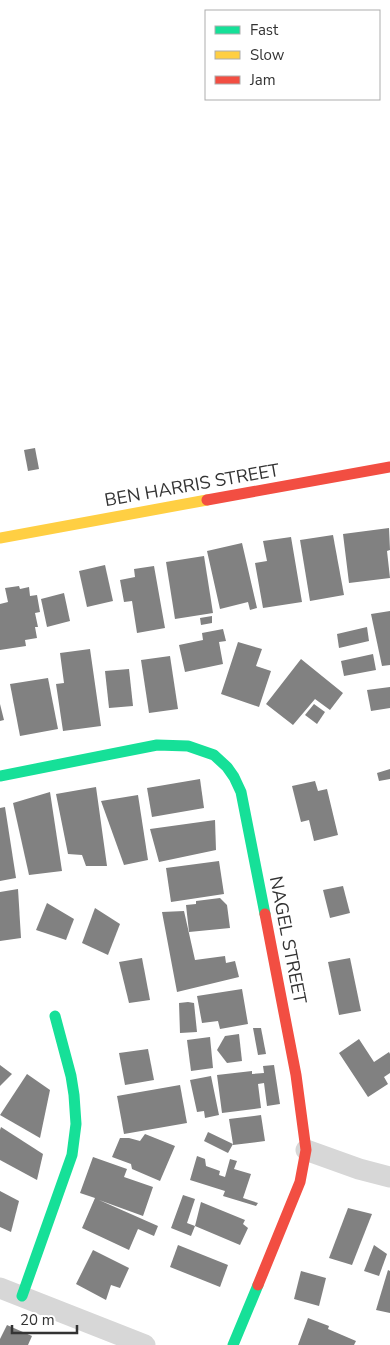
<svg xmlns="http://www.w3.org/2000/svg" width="390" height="1345" font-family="'Nunito Sans',sans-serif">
  <rect width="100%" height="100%" fill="#fff"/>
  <!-- building -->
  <g fill="#818181">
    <path d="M35,448L39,469L28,471L24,450Z"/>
    <path d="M389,528L390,550L387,551L390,578L349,583L343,534Z"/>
    <path d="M333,535L344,595L310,601L300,540Z"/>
    <path d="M291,537L302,602L263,608L255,563L267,561L263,541Z"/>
    <path d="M242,543L257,608L250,610L248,602L220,609L207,551Z"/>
    <path d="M204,556L213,613L175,619L166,562Z"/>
    <path d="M105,565L113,601L87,607L79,571Z"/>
    <path d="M154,566L165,628L137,633L132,601L124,602L120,580L135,577L134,569Z"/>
    <path d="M19,586L20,589L29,587L30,596L37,595L40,612L35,613L38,627H35L37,638L25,640L26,646L0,650V604L8,602L5,588Z"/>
    <path d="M64,593L70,621L47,627L41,599Z"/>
    <path d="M390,611V665L382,666L371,614Z"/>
    <path d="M212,616V623L201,625L200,618Z"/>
    <path d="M367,627L369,641L339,648L337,634Z"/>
    <path d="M223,629L226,641L219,642L223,664L185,672L179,645L203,640L202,633Z"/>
    <path d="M238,642L262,649L256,666L271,671L259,707L221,694Z"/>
    <path d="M90,649L101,726L63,731L56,684L64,683L60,653Z"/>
    <path d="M373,654L376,670L344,676L341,661Z"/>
    <path d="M170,656L178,709L149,713L141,660Z"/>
    <path d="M301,659L343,693L330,710L315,699L293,725L266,704Z"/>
    <path d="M129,669L133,706L109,708L105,671Z"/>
    <path d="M48,678L58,729L20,736L10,684Z"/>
    <path d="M390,687V708L371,711L367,690Z"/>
    <path d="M0,704L4,720L0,721Z"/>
    <path d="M314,704L325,712L317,724L305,715Z"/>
    <path d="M390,769V779L379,781L377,773Z"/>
    <path d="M200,779L204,808L152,817L147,788Z"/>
    <path d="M315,781L318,791L327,789L338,835L314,841L309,820L301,822L292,786Z"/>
    <path d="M96,787L107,866H86L82,855L68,854L56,794Z"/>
    <path d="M50,792L62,871L29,875L13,803Z"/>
    <path d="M138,795L148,860L124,865L101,801Z"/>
    <path d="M5,807L16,878L0,881V808Z"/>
    <path d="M215,820L216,850L159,862L150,829Z"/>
    <path d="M219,861L224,894L171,902L166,868Z"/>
    <path d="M343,886L350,913L330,918L323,890Z"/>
    <path d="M18,889L21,938L0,941V892Z"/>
    <path d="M220,898L227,905L230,928L189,932L186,905L196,904V901Z"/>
    <path d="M47,903L74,919L66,940L36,930Z"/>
    <path d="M95,908L120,924L108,955L82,943Z"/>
    <path d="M184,911L195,960L225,956L226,963L235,961L239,977L177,992L162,912Z"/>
    <path d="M142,958L150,1000L129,1003L119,962Z"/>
    <path d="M350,958L361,1011L339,1015L328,962Z"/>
    <path d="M242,989L248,1024L220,1029L218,1021L202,1023L197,996Z"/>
    <path d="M188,1002L194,1003L197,1032L180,1033L179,1003Z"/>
    <path d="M253,1028H261L266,1054L258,1055Z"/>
    <path d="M239,1034L242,1061L227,1063L217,1050L225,1036Z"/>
    <path d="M210,1037L213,1068L191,1071L187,1040Z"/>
    <path d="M359,1039L374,1062L389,1052L390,1054V1073L384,1077L388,1084L368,1097L339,1053Z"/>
    <path d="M148,1049L154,1080L125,1085L119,1053Z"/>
    <path d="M0,1065L12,1074L0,1086Z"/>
    <path d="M274,1065L280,1104L267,1106L264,1083L258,1084L261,1108L222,1113L217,1075L252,1071V1074L264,1073L263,1066Z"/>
    <path d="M27,1074L50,1090L40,1138L0,1115Z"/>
    <path d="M211,1076L219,1115L205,1118L204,1111L197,1112L190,1080Z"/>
    <path d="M180,1085L187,1123L124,1134L117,1096Z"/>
    <path d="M261,1115L265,1141L233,1145V1144L228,1153L204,1141L208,1132L233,1144L229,1119Z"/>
    <path d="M1,1127L43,1154L37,1180L0,1160V1130Z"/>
    <path d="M145,1134L175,1146L160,1181L132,1169L131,1164L112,1157L120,1138H129L140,1141Z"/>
    <path d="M197,1156L205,1159L206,1166L220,1171L219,1175L225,1177L230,1159L237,1161L234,1169L251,1174L243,1198L258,1203L256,1206L223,1196L225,1191L190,1180Z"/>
    <path d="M93,1157L127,1169L124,1177L153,1187L143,1216L99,1200L158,1226L154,1236L138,1229L129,1250L82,1228L95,1198L80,1193Z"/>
    <path d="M0,1191L19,1201L11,1232L0,1227Z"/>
    <path d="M183,1195L195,1199L187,1223L195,1226L201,1202L245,1220L243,1224L248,1228L240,1245L195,1226L191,1236L171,1228Z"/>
    <path d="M348,1208L372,1214L352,1265L329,1258Z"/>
    <path d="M178,1245L228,1265L220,1287L170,1267Z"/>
    <path d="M374,1245L387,1254L379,1276L364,1271Z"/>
    <path d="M93,1250L129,1268L120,1288L111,1285L106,1300L76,1284Z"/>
    <path d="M388,1270L390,1271V1313L376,1310Z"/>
    <path d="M301,1271L326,1278L319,1306L294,1299Z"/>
    <path d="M308,1318L329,1326L328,1329L356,1341L354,1345H298Z"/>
    <path d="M7,1325L32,1336L28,1345H0V1339Z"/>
  </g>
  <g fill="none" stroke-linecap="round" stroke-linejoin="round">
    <!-- street -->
    <g stroke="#d7d7d7" stroke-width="21">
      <path d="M306,1150L359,1169L390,1177"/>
      <path d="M0,1288L145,1345"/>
    </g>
    <!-- fast -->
    <g stroke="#16e098" stroke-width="11">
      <path d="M0,776L157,745L188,746L214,755L227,767L234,777L241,792L265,914"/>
      <path d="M22,1296L72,1155L76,1124L74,1095L71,1076L55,1016"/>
      <path d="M233,1345L258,1285"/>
    </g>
    <!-- slow -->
    <path stroke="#ffcf43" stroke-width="11" d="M0,538L207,500"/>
    <!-- jam -->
    <g stroke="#f24e42" stroke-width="11">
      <path d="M207,500L390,467"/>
      <path d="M258,1285L300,1182L306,1150L296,1075L265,914"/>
    </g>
  </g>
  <g text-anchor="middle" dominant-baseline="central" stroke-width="5" stroke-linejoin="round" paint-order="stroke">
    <!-- street labels -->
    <g font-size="18" fill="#333" stroke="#fff">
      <text transform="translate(192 485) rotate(-10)">BEN HARRIS STREET</text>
      <text transform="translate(288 940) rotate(79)">NAGEL STREET</text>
    </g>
  </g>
  <!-- legend -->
  <rect x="205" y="10" width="175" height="90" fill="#ffffff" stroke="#adadad"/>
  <rect x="215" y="26" width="25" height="8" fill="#16e098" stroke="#adadad"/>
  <text x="250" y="35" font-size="15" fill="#333333">Fast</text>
  <rect x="215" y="51" width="25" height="8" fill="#ffcf43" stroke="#adadad"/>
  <text x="250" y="60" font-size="15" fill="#333333">Slow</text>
  <rect x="215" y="76" width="25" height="8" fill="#f24e42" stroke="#adadad"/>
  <text x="250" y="85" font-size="15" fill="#333333">Jam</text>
  <!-- scale -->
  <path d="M12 1325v8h65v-8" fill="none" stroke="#333333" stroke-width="2.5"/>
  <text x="20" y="1325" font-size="15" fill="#333333" stroke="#ffffff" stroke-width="4" paint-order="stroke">20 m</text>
</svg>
